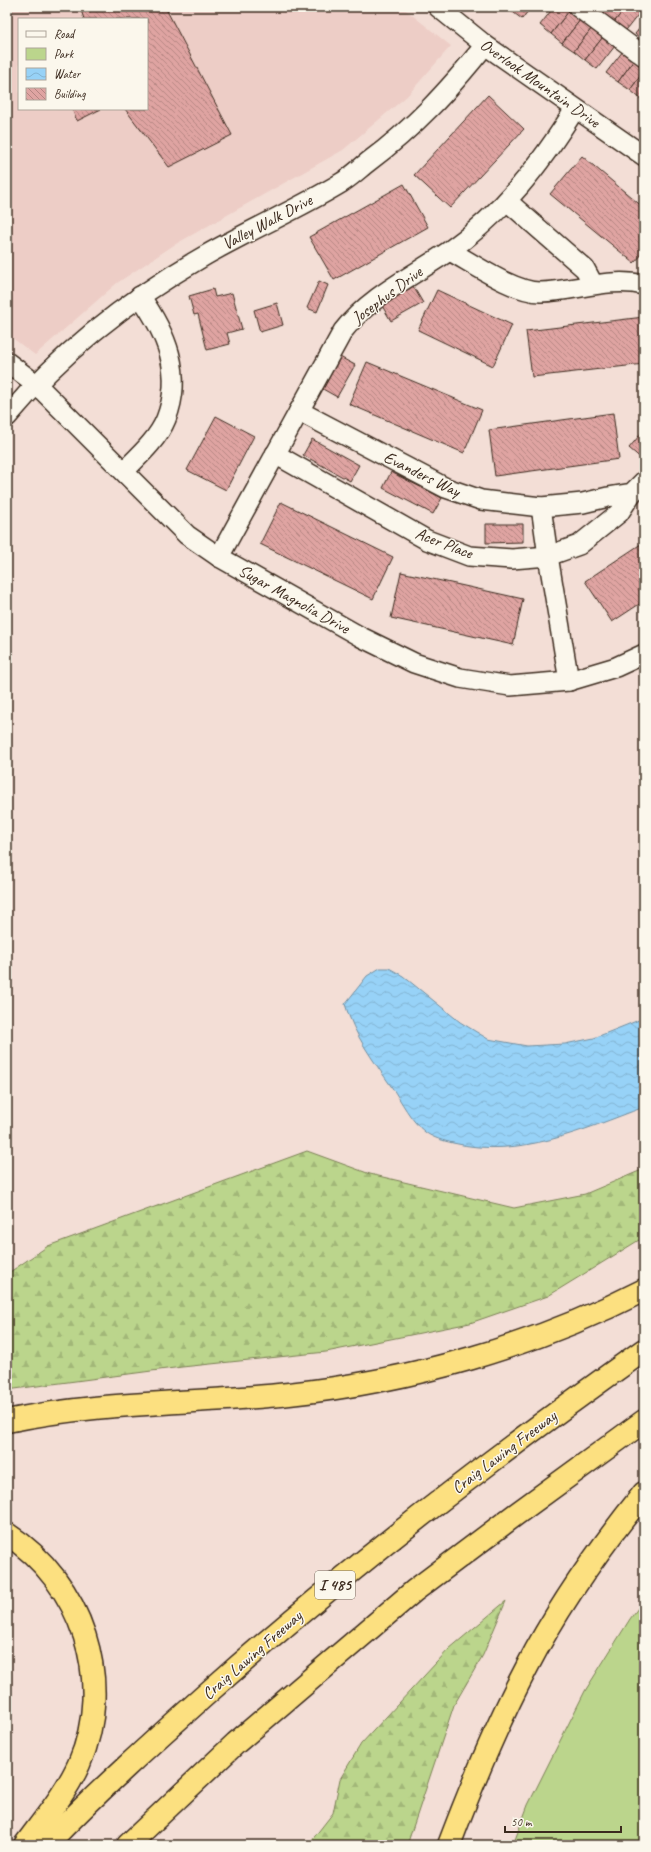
<svg xmlns="http://www.w3.org/2000/svg" width="651" height="1852" font-family="Caveat,sans-serif">
  <defs>
    <pattern id="forest-firs" width="22" height="20" patternUnits="userSpaceOnUse"><rect width="22" height="20" fill="#bbd58c"/><path d="M5 1l3.5 6h-7zM16 11l3.5 6h-7z" fill="#a2b778"/></pattern>
    <pattern id="water-waves" width="16" height="10" patternUnits="userSpaceOnUse"><rect width="16" height="10" fill="#97d2f7"/><path d="M0 5q4-4 8 0t8 0" fill="none" stroke="#83b4d3"/></pattern>
    <pattern id="building-back-hatch" width="6" height="6" patternUnits="userSpaceOnUse"><rect width="6" height="6" fill="#dfa4a2"/><path d="M-1 5l2 2M0 0l6 6M5-1l2 2" fill="none" stroke="#b68683"/></pattern>
  </defs>
  <rect width="100%" height="100%" fill="#f3ded6"/>
  <filter id="ink" filterUnits="userSpaceOnUse"><feTurbulence type="fractalNoise" baseFrequency=".025" numOctaves="2"/><feDisplacementMap in="SourceGraphic" scale="8" xChannelSelector="R" yChannelSelector="G"/><feConvolveMatrix kernelMatrix="1 2 1 2 8 2 1 2 1" color-interpolation-filters="sRGB"/></filter>
  <g filter="url(#ink)">
    <!-- built -->
    <path fill="#edcdc6" fill-rule="evenodd" d="M7,7H402L451,46L407,96L343,150L174,245L117,283L35,355L7,334ZM19,19H147V109H19Z"/>
    <!-- forest -->
    <g fill="url(#forest-firs)" stroke="#7b8055">
      <path d="M307,1151L370,1174L514,1208L585,1194L644,1169V1237L548,1296L470,1323L326,1352L182,1367L7,1390V1274L48,1246Z"/>
      <path d="M506,1601L483,1655L454,1705L407,1845H308L333,1813L340,1779L361,1744L449,1649Z"/>
    </g>
    <!-- green -->
    <path fill="#bbd58c" stroke="#7b8055" d="M644,1600V1845H513L528,1805L585,1691L630,1619Z"/>
    <!-- water -->
    <path fill="url(#water-waves)" stroke="#728fa0" d="M380,968H389L403,976L460,1022L488,1039L527,1046L565,1044L594,1038L644,1018V1107C583,1130 519,1159 453,1143C444,1141 433,1138 425,1132C410,1120 402,1102 391,1086C373,1060 354,1035 345,1004L367,976Z"/>
    <!-- building -->
    <g fill="url(#building-back-hatch)" stroke="#3b2a1e">
      <path d="M80,7H165L232,135L169,167L125,109H147V19H84Z"/>
      <path d="M513,7H531L522,19L510,10Z"/>
      <path d="M554,7H565L569,11L551,34L540,25Z"/>
      <path d="M589,7H608L600,17Z"/>
      <path d="M608,7H626L612,25L600,17Z"/>
      <path d="M626,7H635L641,11L623,34L612,25Z"/>
      <path d="M569,11L581,19L562,43L551,34Z"/>
      <path d="M581,19L592,28L574,51L562,43Z"/>
      <path d="M644,23V41L635,34Z"/>
      <path d="M592,28L603,37L585,60L574,51Z"/>
      <path d="M603,37L615,46L597,69L585,60Z"/>
      <path d="M623,51L634,60L618,82L606,73Z"/>
      <path d="M634,60L644,67V71L630,90L618,82Z"/>
      <path d="M644,71V95L641,99L630,90Z"/>
      <path d="M488,95L524,129L450,208L414,175Z"/>
      <path d="M72,109H101L77,121Z"/>
      <path d="M582,156L644,208V252L634,263L550,194Z"/>
      <path d="M404,184L428,227L334,280L309,237Z"/>
      <path d="M319,281L328,285L317,312L307,308Z"/>
      <path d="M413,286L423,303L391,321L381,304Z"/>
      <path d="M213,289L215,297L232,293L242,329L227,333L230,344L207,350L198,314L194,315L189,296Z"/>
      <path d="M437,290L512,325L493,366L418,330Z"/>
      <path d="M277,303L283,325L260,332L254,310Z"/>
      <path d="M644,317V364L532,377L526,331Z"/>
      <path d="M338,356L355,365L337,397L321,388Z"/>
      <path d="M367,362L482,410L464,453L349,404Z"/>
      <path d="M613,413L619,459L495,476L489,430Z"/>
      <path d="M216,416L254,436L226,490L187,470Z"/>
      <path d="M644,430V459L643,460L629,448Z"/>
      <path d="M312,439L359,465L350,481L303,455Z"/>
      <path d="M391,472L442,498L433,514L383,488Z"/>
      <path d="M281,502L393,557L373,599L260,544Z"/>
      <path d="M486,524H523V542L486,543Z"/>
      <path d="M644,542V601L612,622L585,581Z"/>
      <path d="M401,572L523,599L513,645L391,618Z"/>
    </g>
    <g fill="none" stroke-linecap="round" stroke-linejoin="round">
      <!-- minor casing -->
      <g stroke="#3b2a1e" stroke-width="22">
        <g id="minor">
          <path d="M438,7L485,45L644,156"/>
          <path d="M578,7L644,56"/>
          <path d="M507,201L585,269L593,284"/>
          <path d="M450,251C472,263 515,293 541,292C575,291 610,277 644,285"/>
          <path d="M7,362L36,384L187,535L219,557L361,637L414,663L460,678L510,686L569,681L616,667L644,654"/>
          <path d="M299,411L446,488L481,500L541,507L583,503L608,497L632,493L644,481"/>
          <path d="M7,417C63,350 131,298 206,255C250,230 298,209 341,183C351,177 359,169 368,162C415,127 448,91 485,45"/>
          <path d="M275,454L427,540L469,556L512,559L548,556L579,545L619,513L632,493"/>
          <path d="M124,471C139,456 158,439 166,419C184,373 166,333 140,296"/>
          <path d="M541,507L548,556L569,681"/>
          <path d="M219,557L343,331C370,296 413,276 449,251C504,212 540,165 575,109"/>
        </g>
      </g>
      <!-- highway casing -->
      <g stroke="#3b2a1e" stroke-width="25">
        <g id="highway">
          <path d="M7,1421C100,1401 195,1404 289,1394C411,1381 535,1346 644,1290"/>
          <path d="M7,1534C82,1582 115,1681 79,1764C66,1793 44,1819 25,1845"/>
          <path d="M46,1845C98,1791 155,1740 211,1690C349,1568 494,1456 644,1350"/>
          <path d="M128,1845L236,1743L414,1591L515,1515L644,1421"/>
          <path d="M449,1845C472,1784 497,1724 527,1667C559,1605 601,1546 644,1493"/>
        </g>
      </g>
      <!-- minor -->
      <use href="#minor" stroke="#fbf7ec" stroke-width="19"/>
      <!-- highway -->
      <use href="#highway" stroke="#fce080" stroke-width="22"/>
    </g>
  </g>
  <g text-anchor="middle" dominant-baseline="central" stroke-width="3" stroke-linejoin="round" paint-order="stroke">
    <!-- shield labels -->
    <rect fill="#fbf7ec" stroke="#75685c" stroke-width="1" x="315" y="1571" width="40" height="28" rx="3"/>
    <g font-size="16" font-weight="bold" fill="#3b2a1e">
      <text x="335" y="1585">I 485</text>
    </g>
    <!-- street labels -->
    <g font-size="17" fill="#3b2a1e" stroke="#fbf7ec">
      <text transform="translate(540 83) rotate(35)">Overlook Mountain Drive</text>
      <text transform="translate(267 222) rotate(-28)">Valley Walk Drive</text>
      <text transform="translate(387 295) rotate(-37)">Josephus Drive</text>
      <text transform="translate(422 474) rotate(26)">Evanders Way</text>
      <text transform="translate(444 543) rotate(21)">Acer Place</text>
      <text transform="translate(294 599) rotate(29)">Sugar Magnolia Drive</text>
      <text transform="translate(504 1452) rotate(-37)">Craig Lawing Freeway</text>
      <text transform="translate(252 1655) rotate(-41)">Craig Lawing Freeway</text>
    </g>
  </g>
  <!-- margin -->
  <rect width="651" height="1852" fill="none" stroke="#fbf7ec" stroke-width="24"/>
  <rect x="12" y="12" width="627" height="1828" fill="none" stroke="#3b2a1e" stroke-width="1.5" filter="url(#ink)"/>
  <!-- legend -->
  <rect x="18" y="18" width="130" height="92" fill="#fbf7ec" stroke="#aea59a"/>
  <rect x="26" y="31" width="20" height="6" fill="#fbf7ec" stroke="#aea59a"/>
  <text x="54" y="38" font-size="12" fill="#3b2a1e">Road</text>
  <rect x="26" y="48" width="20" height="12" fill="#bbd58c" stroke="#aea59a"/>
  <text x="54" y="58" font-size="12" fill="#3b2a1e">Park</text>
  <rect x="26" y="68" width="20" height="12" fill="url(#water-waves)" stroke="#aea59a"/>
  <text x="54" y="78" font-size="12" fill="#3b2a1e">Water</text>
  <rect x="26" y="88" width="20" height="12" fill="url(#building-back-hatch)" stroke="#aea59a"/>
  <text x="54" y="98" font-size="12" fill="#3b2a1e">Building</text>
  <!-- scale -->
  <path d="M505 1826v6h116v-6" fill="none" stroke="#3b2a1e" stroke-width="2"/>
  <text x="511" y="1826" font-size="12" fill="#3b2a1e" stroke="#fbf7ec" stroke-width="3" paint-order="stroke">50 m</text>
</svg>
